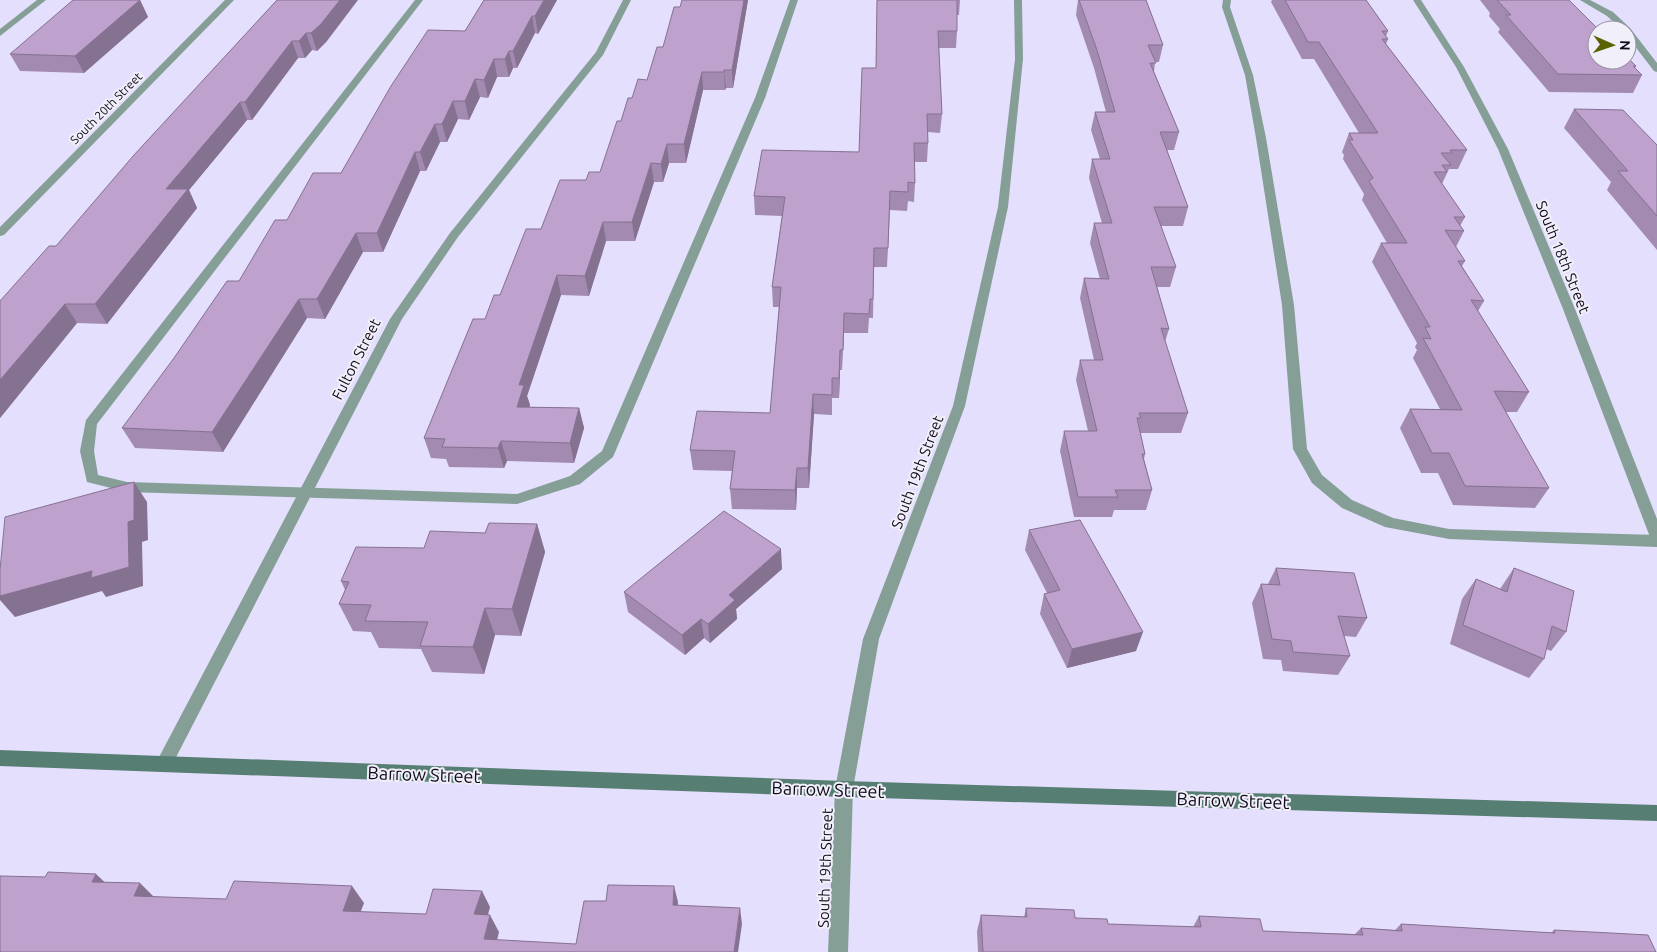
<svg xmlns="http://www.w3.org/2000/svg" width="1657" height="952" font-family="Ubuntu,sans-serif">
  <rect width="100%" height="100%" fill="#e4dffd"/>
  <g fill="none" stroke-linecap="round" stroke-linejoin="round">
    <!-- service -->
    <g fill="#859f97" fill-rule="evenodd">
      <path d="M37,0H46L0,36V29Z"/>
      <path d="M415,0H423L97,424L94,451L98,475L127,482L517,494L570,476L602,451L755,98L790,0H798L765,98L613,457L580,484L517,504L127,492L87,482L80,451L86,420Z"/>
      <path d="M1223,0H1231L1230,7L1253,75L1266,138L1294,305L1307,449L1322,475L1352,500L1393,518L1449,529L1657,535V547L1449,539L1385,527L1342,508L1312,483L1293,449L1282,305L1256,138L1245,75L1222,7Z"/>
      <path d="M1580,0H1590L1613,12L1630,28L1657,63V72L1654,71L1627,36V30H1622L1607,16Z"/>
    </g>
    <!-- minor -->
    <g fill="#859f97" fill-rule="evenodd">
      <path d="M623,0H631L603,55L458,237L402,319L170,769L164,772L158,769L155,764L158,759L390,319L450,233L596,52Z"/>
      <path d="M1014,0H1022L1023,59L1008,207L965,406L879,639L853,789L848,952H828L835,789L863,639L953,406L998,207L1015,59Z"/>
      <path d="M1413,0H1421L1464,67L1508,149L1575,309L1657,519V542L1652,541L1650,537L1563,309L1498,149L1456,67Z"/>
    </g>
    <!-- tertiary -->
    <path fill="#859f97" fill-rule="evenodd" d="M225,0H234L4,235L0,236V227Z"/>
    <!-- secondary -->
    <path fill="#577e72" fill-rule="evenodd" d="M0,750L844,781L1657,805V821L844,797L0,766Z"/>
  </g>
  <!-- wall -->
  <g fill="#a38ab0">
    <path d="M140,0L148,17L84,73L20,71L10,54Z"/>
    <path d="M277,0L327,41L317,51L312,50L305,58H298L252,120H247L189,190L197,208L107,324L77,323L0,418V301L56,246Z"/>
    <path d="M484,0H557L538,34L535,33L517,68H513L509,77H497L488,98L480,97L469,120L458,119L447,142H440L426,171H420L383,252H363L325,319L307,318L223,452L135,448L122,428L239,281L287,220L341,173L465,31Z"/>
    <path d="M748,0L733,88H726L725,90H703L686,163H669L663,182H654L635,241H606L589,296L561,295L527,396L530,405L529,407L579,408L584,428L574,463L507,461L504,468L449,467L446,459L431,458L424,438L485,319L541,229L586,180L600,172L621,121L632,98L647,80L663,47L680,7Z"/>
    <path d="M877,0H960L959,15H957V31L956,48H939L942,114L940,133L928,132V143L927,162H915V183L914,202L908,201L907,211L890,210L887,267H874L873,318H869L868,333H844L842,370H840L839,398H832V415L814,414L809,488H797L796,510L732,509L730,489L732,471L693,470L690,450L770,413L779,307H773L772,287L782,216L755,215L754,196L859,152L876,68Z"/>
    <path d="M1078,0H1146L1163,45L1159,62H1155L1154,72L1179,132L1174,150H1167L1188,207L1183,226H1161L1176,267L1170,287H1157L1169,329L1165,342L1188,413L1181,433H1140L1145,454L1144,459L1152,490L1146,510H1114L1112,517H1074L1060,451L1064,431H1088L1076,380L1080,360H1094L1080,298L1084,278L1100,279L1090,243L1094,223H1102L1089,178L1092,159H1100L1091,130L1095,112H1106L1094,68L1076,15Z"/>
    <path d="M1272,0H1366L1388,31L1386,36L1388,39L1386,44L1467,150L1458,169H1449L1442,184L1465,217L1460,226L1464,231L1456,247L1465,261L1462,266L1484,301L1478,311L1529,392L1517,412H1505L1549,488L1535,508L1453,505L1438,473H1421L1400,428L1410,409H1440L1413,358L1417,350L1415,347L1417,343L1372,262L1381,243H1387L1362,200L1364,194L1343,159L1344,155L1342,152L1349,133H1359L1314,59H1302L1271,2Z"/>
    <path d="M1480,0H1569L1636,66L1635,68L1642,75L1633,93L1549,92L1498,32L1500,29L1489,16L1490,13Z"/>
    <path d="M1574,109L1657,145V250L1607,190L1611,182L1564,128Z"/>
    <path d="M537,524L545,552L521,636L495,635L484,674L432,672L421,649L379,648L371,632L353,631L339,604L345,590L341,581L424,548L485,533Z"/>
    <path d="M1029,530L1136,651L1067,668L1040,614L1044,594L1047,593L1025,550Z"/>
    <path d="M1276,568L1367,618L1356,637L1344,636L1350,656L1338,675L1283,671L1281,660L1263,659L1252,603L1261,584H1268Z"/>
    <path d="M1514,568L1566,632L1551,651L1546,649L1544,659L1529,678L1450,644L1462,599L1476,579L1500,589Z"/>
    <path d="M782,569L736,609L737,619L710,643L704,638L685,655L628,612L624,592Z"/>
    <path d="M1026,908L1108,924L1193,927L1199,916L1263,931L1355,934L1361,928L1395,930L1401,924L1551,933L1554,930L1656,952H978L977,931L981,915L1024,917Z"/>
  </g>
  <!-- shaded-wall -->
  <g fill="#857190">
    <path d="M140,0L148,17L84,73L75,56Z"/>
    <path d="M340,0H358L327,41L317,51L311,33Z"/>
    <path d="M544,0H557L538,34L535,16Z"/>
    <path d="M744,0H748L733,88L732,70Z"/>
    <path d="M532,16L535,33L517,68L513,51Z"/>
    <path d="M306,33L312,50L305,58L299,41Z"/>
    <path d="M292,41L298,58L252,120L245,102Z"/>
    <path d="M509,51L513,68L509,77L505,59Z"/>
    <path d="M494,59L497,77L488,98L484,80Z"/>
    <path d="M724,70L726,88L725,90L724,72Z"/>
    <path d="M702,72L703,90L686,163L684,144Z"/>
    <path d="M475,79L480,97L469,120L465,101Z"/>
    <path d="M453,101L458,119L447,142L442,124Z"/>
    <path d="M240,102L247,120L189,190L197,208L107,324L95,304L166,189Z"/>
    <path d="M435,124L440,142L426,171L420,152Z"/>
    <path d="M667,144L669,163L663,182L661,164Z"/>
    <path d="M415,152L420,171L383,252L377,233Z"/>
    <path d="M651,163L654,182L635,241L632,222Z"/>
    <path d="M603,222L606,241L589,296L585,276Z"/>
    <path d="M356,233L363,252L325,319L317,299Z"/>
    <path d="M557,275L561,295L527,396L530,405L522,427L517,407L519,385Z"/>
    <path d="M299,299L307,318L223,452L212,432Z"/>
    <path d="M65,304L77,323L0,418V380Z"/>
    <path d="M844,313V333L842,370L843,350Z"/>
    <path d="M840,350V370L839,398V378Z"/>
    <path d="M813,394L814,414L809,488L808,468Z"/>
    <path d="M579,408L584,428L574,463L570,443Z"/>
    <path d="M501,441L507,461L504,468L498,448Z"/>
    <path d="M797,468V488L796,510L795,490Z"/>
    <path d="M134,482L147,502L148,540L142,542L143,586L106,597L102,591L15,617L0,600V596L128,522Z"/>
    <path d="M537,524L545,552L521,636L512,609Z"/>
    <path d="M781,549L782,569L736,609L737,619L710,643L708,624L729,595Z"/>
    <path d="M485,608L495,635L484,674L473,647Z"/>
    <path d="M701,619L704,638L685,655L682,635Z"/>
    <path d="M1143,632L1136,651L1067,668L1072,649Z"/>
    <path d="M96,874L114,891L92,882Z"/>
    <path d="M140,883L157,900L134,896Z"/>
    <path d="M352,886L364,903L355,927L343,911Z"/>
    <path d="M674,886L678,902L677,922L673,905Z"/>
    <path d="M482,891L490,907L484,930L474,914Z"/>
    <path d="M740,908L742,924L738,952H734Z"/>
    <path d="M490,915L499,932L494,952L484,939Z"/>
  </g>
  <!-- building -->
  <g fill="#bea1cd" stroke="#857190">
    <path d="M73,0H140L75,56L10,54Z"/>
    <path d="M277,0H340L321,24L311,33H306L299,41H292L245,102H240L166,189H188L95,304H65L0,380V301L49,246H56L134,155Z"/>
    <path d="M484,0H544L535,16H532L513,51H509L505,59H494L484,80L475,79L465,101H453L442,124H435L420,152H415L377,233H356L317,299H299L212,432L122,428L174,358L227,281H239L275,220H287L313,173H341L391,86L428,30L465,31Z"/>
    <path d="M682,0H744L732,70H724V72H702L684,144H667L661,164L651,163L632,222H603L585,276L557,275L519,385H524L517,407L579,408L570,443L501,441L498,448L442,447L445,439L424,438L473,319H485L494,295H500L526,229H541L560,180H586L589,172H600L617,121H621L628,98H632L638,79L647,80L657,47H663L674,7H680Z"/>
    <path d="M877,0H957V31H938L942,114H927L928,143H914L915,183L908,182V192L890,191L888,248H874L873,299H870L869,314L844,313L843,350H840L839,378H832V395L813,394L808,468H797L795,490L730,489L735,451L690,450L697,411L770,413L781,287H772L785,197L754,196L762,150L859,152L862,68H876Z"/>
    <path d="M1079,0H1146L1163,45H1148L1156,63H1150L1179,132H1160L1188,207H1154L1176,267H1151L1169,329L1161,328L1188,413H1139L1141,418H1137L1145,454H1142L1152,490H1115L1118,497H1078L1064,431H1097L1080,360H1103L1084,278L1109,279L1094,223H1112L1092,159H1110L1095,112H1115L1097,50Z"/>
    <path d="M1285,0H1366L1388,31H1382L1388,39H1382L1467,150H1450L1452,153H1441L1451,165H1442L1447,172H1434L1465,217H1454L1464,231L1445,230L1465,261H1458L1484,301L1471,300L1529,392L1494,391L1549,488L1465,486L1449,453H1432L1410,409L1462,410L1423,338L1431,339L1425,327H1430L1381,243H1407L1369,181L1373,178L1349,140H1353L1349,133H1378L1319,42H1308Z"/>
    <path d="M1497,0H1569L1599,30H1597V60H1627V57L1636,66H1633L1642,75L1558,74L1506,15H1511Z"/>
    <path d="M1574,109L1623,110L1657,145V216L1618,171H1628Z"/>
    <path d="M134,482V520L128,522L129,567L91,578L92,571L0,596V570L5,517Z"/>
    <path d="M724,511L781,549L729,595L735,600L708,624L701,619L682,635L624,592Z"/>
    <path d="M1080,520L1143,632L1072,649L1044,594L1060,590L1029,530Z"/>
    <path d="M489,523L537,524L512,609L485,608L473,647L420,646L428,622L365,621L371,605L339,604L349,582L341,581L356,547L424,548L430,531L485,533Z"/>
    <path d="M1276,568L1354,573L1367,618L1338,616L1350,656L1293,652L1291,641L1272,639L1261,584L1280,585Z"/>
    <path d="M1514,568L1574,591L1566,632L1552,626L1544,659L1463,625L1476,579L1507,592Z"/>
    <path d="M48,872L96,874L92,882L140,883L134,896L226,899L234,881L352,886L343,911L426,914L433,889L482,891L474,914L490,915L484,939L576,944L584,901H606L608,885L674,886L673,905L740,908L734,952H0V876L45,877Z"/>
    <path d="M1026,908L1074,910L1075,918L1107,919L1108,924L1201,927L1199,916L1260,919L1263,931L1363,935L1361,928L1402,931L1401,924L1555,933L1554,930L1648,935L1656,952H983L981,915L1027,917Z"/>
  </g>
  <g text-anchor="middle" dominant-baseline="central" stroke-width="4" stroke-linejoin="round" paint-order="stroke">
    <!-- far-street labels -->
    <g font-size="12" fill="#100b1c" stroke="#f1eff9">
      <text transform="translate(106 108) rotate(-45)">South 20th Street</text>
    </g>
    <!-- street labels -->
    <g font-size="15" fill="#100b1c" stroke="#f1eff9">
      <text transform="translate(1563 257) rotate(68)">South 18th Street</text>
      <text transform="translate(356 359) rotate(-63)">Fulton Street</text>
      <text transform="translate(917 472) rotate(-69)">South 19th Street</text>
      <text transform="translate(825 868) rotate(-88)">South 19th Street</text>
    </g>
    <!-- near-street labels -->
    <g font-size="18" fill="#100b1c" stroke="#f1eff9">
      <text transform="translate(424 774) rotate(2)">Barrow Street</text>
      <text transform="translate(828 789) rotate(2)">Barrow Street</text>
      <text transform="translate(1233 800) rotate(2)">Barrow Street</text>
    </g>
  </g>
  <!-- north arrow -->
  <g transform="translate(1612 45) rotate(92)"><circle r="24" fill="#f1eff9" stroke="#9794a1"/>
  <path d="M0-4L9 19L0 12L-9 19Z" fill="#5b6200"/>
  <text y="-8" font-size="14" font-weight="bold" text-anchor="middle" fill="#100b1c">N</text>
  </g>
</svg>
